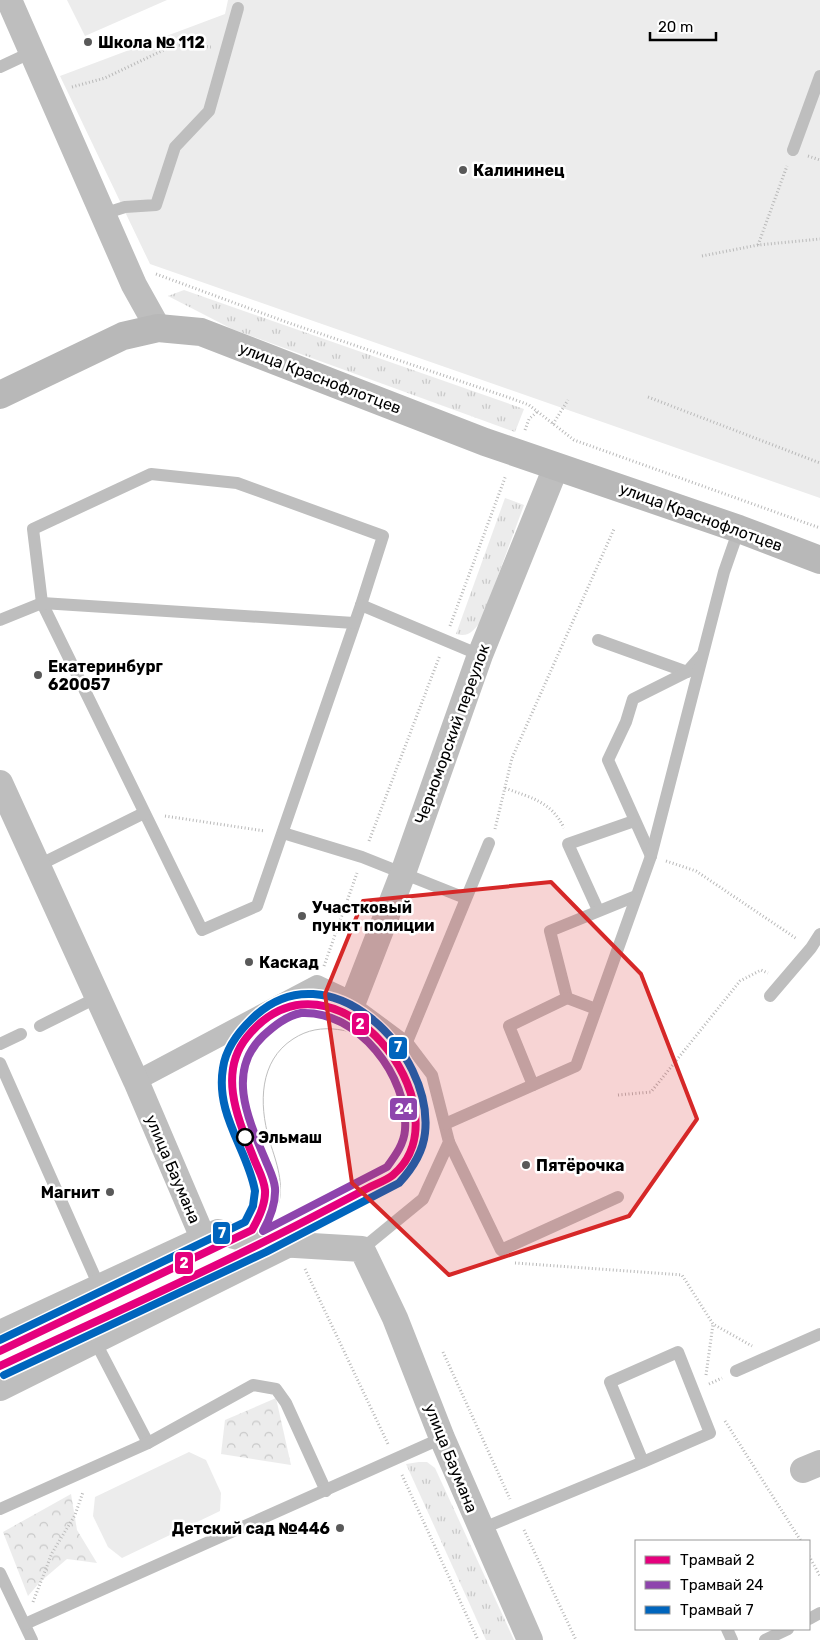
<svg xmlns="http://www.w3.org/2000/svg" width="820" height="1640" font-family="Rubik,sans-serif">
  <defs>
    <pattern id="grass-tufts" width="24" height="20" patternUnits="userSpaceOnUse" patternTransform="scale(1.25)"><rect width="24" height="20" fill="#ececec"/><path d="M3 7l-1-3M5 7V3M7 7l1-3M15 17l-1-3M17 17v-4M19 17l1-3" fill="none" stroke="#c9c9c9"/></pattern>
    <pattern id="forest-crowns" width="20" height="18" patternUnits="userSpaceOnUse" patternTransform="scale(1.25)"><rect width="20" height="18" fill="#ececec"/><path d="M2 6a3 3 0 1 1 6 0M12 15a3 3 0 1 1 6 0" fill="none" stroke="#c9c9c9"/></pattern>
  </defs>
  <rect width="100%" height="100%" fill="#fff"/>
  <!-- grass -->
  <g fill="url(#grass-tufts)">
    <path d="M184,290L524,409L515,432L232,329L168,296Z"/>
    <path d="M505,498L524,505L481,622C473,630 469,638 456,634Z"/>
    <path d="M419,1462H427L435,1468L514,1640H486L406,1464Z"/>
  </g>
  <!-- forest -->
  <g fill="url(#forest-crowns)">
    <path d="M276,1398L291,1465L221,1454L225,1420Z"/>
    <path d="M71,1494L77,1530L97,1563L67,1559L40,1582L28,1596L3,1532Z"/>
  </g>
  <!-- pitch -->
  <g fill="#ececec">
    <path d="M67,0H167L85,36Z"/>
    <path d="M228,0H820V498L150,264L60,76L225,14Z"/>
    <path d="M189,1452L206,1460L221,1493L220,1511L122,1558L108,1547L93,1516L95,1497Z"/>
  </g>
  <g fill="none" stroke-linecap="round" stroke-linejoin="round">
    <!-- path -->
    <g stroke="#b9b9b9" stroke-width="3" stroke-dasharray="1 2.5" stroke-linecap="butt">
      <path d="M72,87L105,78L174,45L211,47"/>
      <path d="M808,156L820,160"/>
      <path d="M758,245L787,166"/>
      <path d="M702,256L758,245L820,239"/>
      <path d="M156,274L289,323L513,399L529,405L574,440L820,528"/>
      <path d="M648,397L820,463"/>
      <path d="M553,424L568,400"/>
      <path d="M525,430L529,419L537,412"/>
      <path d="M450,626L506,475"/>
      <path d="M505,788C531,798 551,801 564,828"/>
      <path d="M165,816L265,831"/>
      <path d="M495,829L512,758L614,529"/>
      <path d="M369,841L440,655"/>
      <path d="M666,861L696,871L797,939"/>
      <path d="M324,966L357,873"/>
      <path d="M618,1095L651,1092L740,981L761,970L768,973"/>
      <path d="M515,1263L682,1275L713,1324L752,1346"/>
      <path d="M305,1269L388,1444"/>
      <path d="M443,1352L510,1499"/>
      <path d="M706,1375L713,1324"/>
      <path d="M709,1384L722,1378"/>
      <path d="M725,1421L801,1541"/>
      <path d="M402,1475L478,1640"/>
      <path d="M524,1530L576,1640"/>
      <path d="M809,1556L820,1576"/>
      <path d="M33,1602L52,1553L75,1515L83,1492"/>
    </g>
    <!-- service -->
    <g stroke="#bebebe" stroke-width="12">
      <path d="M0,67L32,52"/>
      <path d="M793,150L820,76"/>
      <path d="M103,214L125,207L156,205L175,147L209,111L238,8"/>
      <path d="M151,474L237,483L383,536L361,605L257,906L202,930L42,603L33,529Z"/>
      <path d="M361,605L480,655"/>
      <path d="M0,620L42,603L354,623"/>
      <path d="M598,640L687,672"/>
      <path d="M283,833L362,857L465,898"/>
      <path d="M651,856L608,760L626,722L633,699L687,672L701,656"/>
      <path d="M37,866L144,813"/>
      <path d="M598,910L568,844L634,821"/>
      <path d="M770,996L811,948L820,934"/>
      <path d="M353,1002L407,1042L432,1075L449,1142L423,1199L362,1249"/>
      <path d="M596,1009L567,998L550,931L636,896"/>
      <path d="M40,1026L98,997"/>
      <path d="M407,1042L489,843"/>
      <path d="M0,1044L21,1034"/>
      <path d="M0,1063L99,1286"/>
      <path d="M533,1085L509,1026L567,998"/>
      <path d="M445,1124L576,1066L651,856L724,572L739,529"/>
      <path d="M449,1142L501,1250L618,1197"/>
      <path d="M95,1341L148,1443"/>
      <path d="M736,1371L820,1334"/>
      <path d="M0,1509L148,1443L253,1385L276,1389L286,1403L326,1491"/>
      <path d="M481,1529L643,1462L610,1382L678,1352L710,1433L643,1462"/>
      <path d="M0,1573L32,1640"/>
      <path d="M809,1619L820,1613"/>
      <path d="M25,1624L442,1438"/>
      <path d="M727,1629L732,1640"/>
      <path d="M765,1640L788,1629"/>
    </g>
    <!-- pedestrian -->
    <path stroke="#bebebe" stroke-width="20" d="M136,1081L317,985L353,1002"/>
    <!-- minor -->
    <g stroke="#bebebe" stroke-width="26">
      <path d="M9,0L134,285L158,328"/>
      <path d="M0,783L136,1081L203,1238"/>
      <path d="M353,1002L403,873L480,655L556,467"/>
      <path d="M0,1333L218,1232L262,1243L362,1249L395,1318L442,1438L530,1640"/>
      <path d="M0,1388L287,1245"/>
      <path d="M803,1470L820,1463"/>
    </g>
    <!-- secondary -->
    <path stroke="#b8b8b8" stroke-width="28" d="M0,395L123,336L158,328L201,332L485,442L739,529L820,560"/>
    <!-- tram -->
    <path stroke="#bebebe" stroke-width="1" d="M252,1230C266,1224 275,1218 279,1202C284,1180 275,1159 269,1139C259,1104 259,1061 293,1039C322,1020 352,1031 383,1043"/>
    <!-- tram-1 casing -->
    <g stroke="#fff" stroke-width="11">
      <path id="tram-1" d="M0,1351L252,1230C259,1218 266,1204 265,1190C264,1179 258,1169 254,1159C239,1121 217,1074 247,1037C333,931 470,1110 393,1175C387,1180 376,1184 368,1188C347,1199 326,1210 305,1221C205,1273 102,1318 0,1366"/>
    </g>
    <!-- tram-2 casing -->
    <g stroke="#fff" stroke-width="11">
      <path id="tram-2" d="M301,1013C358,1010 409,1077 405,1130C404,1144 395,1156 387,1167L263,1231C270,1218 276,1203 275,1188C274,1178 269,1169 265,1159C248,1119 226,1071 263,1036C274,1026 286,1016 301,1013Z"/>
    </g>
    <!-- tram-3 casing -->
    <g stroke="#fff" stroke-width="11">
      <path id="tram-3" d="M0,1340L245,1222L253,1206L255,1191C248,1150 215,1115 223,1068C226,1047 239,1031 254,1017C328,947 434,1051 425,1133C423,1152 412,1169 399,1183L266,1252L4,1375"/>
    </g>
    <!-- tram-1 -->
    <use href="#tram-1" stroke="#e5007d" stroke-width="8"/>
    <!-- tram-2 -->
    <use href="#tram-2" stroke="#8e44ad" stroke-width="8"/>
    <!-- tram-3 -->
    <use href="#tram-3" stroke="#0065bd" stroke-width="8"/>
  </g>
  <!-- marked area -->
  <path fill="#d62828" fill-opacity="0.2" stroke="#d62828" stroke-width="4" stroke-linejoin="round" d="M551,882L641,974L697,1119L629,1216L449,1275L352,1183L325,994L363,901Z"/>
  <!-- markers -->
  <g fill="#595959" stroke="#fff" stroke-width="2">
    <circle cx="88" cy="42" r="5"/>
    <circle cx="463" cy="170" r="5"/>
    <circle cx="38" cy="675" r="5"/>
    <circle cx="302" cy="916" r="5"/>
    <circle cx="249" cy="962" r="5"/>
    <circle cx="526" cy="1165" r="5"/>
    <circle cx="110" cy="1192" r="5"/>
    <circle cx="340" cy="1528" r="5"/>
  </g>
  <circle fill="#fff" stroke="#000" stroke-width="2.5" cx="245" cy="1137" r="8"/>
  <g text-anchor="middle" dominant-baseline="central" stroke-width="5" stroke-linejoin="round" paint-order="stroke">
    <!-- poi labels -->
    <g font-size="16" font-weight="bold" fill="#000" stroke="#fff" text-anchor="start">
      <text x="98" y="42">Школа № 112</text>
      <text x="473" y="170">Калининец</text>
      <text x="48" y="666">Екатеринбург<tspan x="48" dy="18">620057</tspan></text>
      <text x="312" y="907">Участковый<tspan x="312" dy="18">пункт полиции</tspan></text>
      <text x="259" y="962">Каскад</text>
      <text x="536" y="1165">Пятёрочка</text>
      <text x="100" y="1192" text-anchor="end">Магнит</text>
      <text x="330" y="1528" text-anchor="end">Детский сад №446</text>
    </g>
    <!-- street labels -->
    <g font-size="16" fill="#000" stroke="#fff">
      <text transform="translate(320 378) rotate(21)">улица Краснофлотцев</text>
      <text transform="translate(701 517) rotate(20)">улица Краснофлотцев</text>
      <text transform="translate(452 734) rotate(-70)">Черноморский переулок</text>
      <text transform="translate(173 1169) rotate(67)">улица Баумана</text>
      <text transform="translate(451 1458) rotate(68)">улица Баумана</text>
    </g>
    <!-- stop labels -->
    <g font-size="16" font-weight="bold" fill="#000" stroke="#fff" text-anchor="start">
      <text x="258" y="1137">Эльмаш</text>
    </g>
  </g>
  <g stroke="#fff" stroke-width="2">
    <rect x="351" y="1012" width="19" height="24" rx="5" fill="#e5007d"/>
    <rect x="388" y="1036" width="20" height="24" rx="5" fill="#0065bd"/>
    <rect x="389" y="1097" width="29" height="24" rx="5" fill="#8e44ad"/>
    <rect x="212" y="1221" width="19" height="24" rx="5" fill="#0065bd"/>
    <rect x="174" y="1251" width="20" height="24" rx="5" fill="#e5007d"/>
  </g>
  <g font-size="14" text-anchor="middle" font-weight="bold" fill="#fff">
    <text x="360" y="1029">2</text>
    <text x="398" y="1052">7</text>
    <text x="404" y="1114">24</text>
    <text x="222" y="1238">7</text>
    <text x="184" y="1268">2</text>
  </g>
  <!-- legend -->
  <rect x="635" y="1540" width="175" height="90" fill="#ffffff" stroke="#999999"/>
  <rect x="645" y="1556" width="25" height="8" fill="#e5007d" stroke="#999999"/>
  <text x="680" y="1565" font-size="15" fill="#000000">Трамвай 2</text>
  <rect x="645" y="1581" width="25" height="8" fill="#8e44ad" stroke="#999999"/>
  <text x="680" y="1590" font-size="15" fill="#000000">Трамвай 24</text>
  <rect x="645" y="1606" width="25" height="8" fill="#0065bd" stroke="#999999"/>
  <text x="680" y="1615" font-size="15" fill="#000000">Трамвай 7</text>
  <!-- scale -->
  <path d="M650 32v8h66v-8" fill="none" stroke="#000000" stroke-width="2.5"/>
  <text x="658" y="32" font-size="15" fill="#000000" stroke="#ffffff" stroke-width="4" paint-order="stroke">20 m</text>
</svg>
